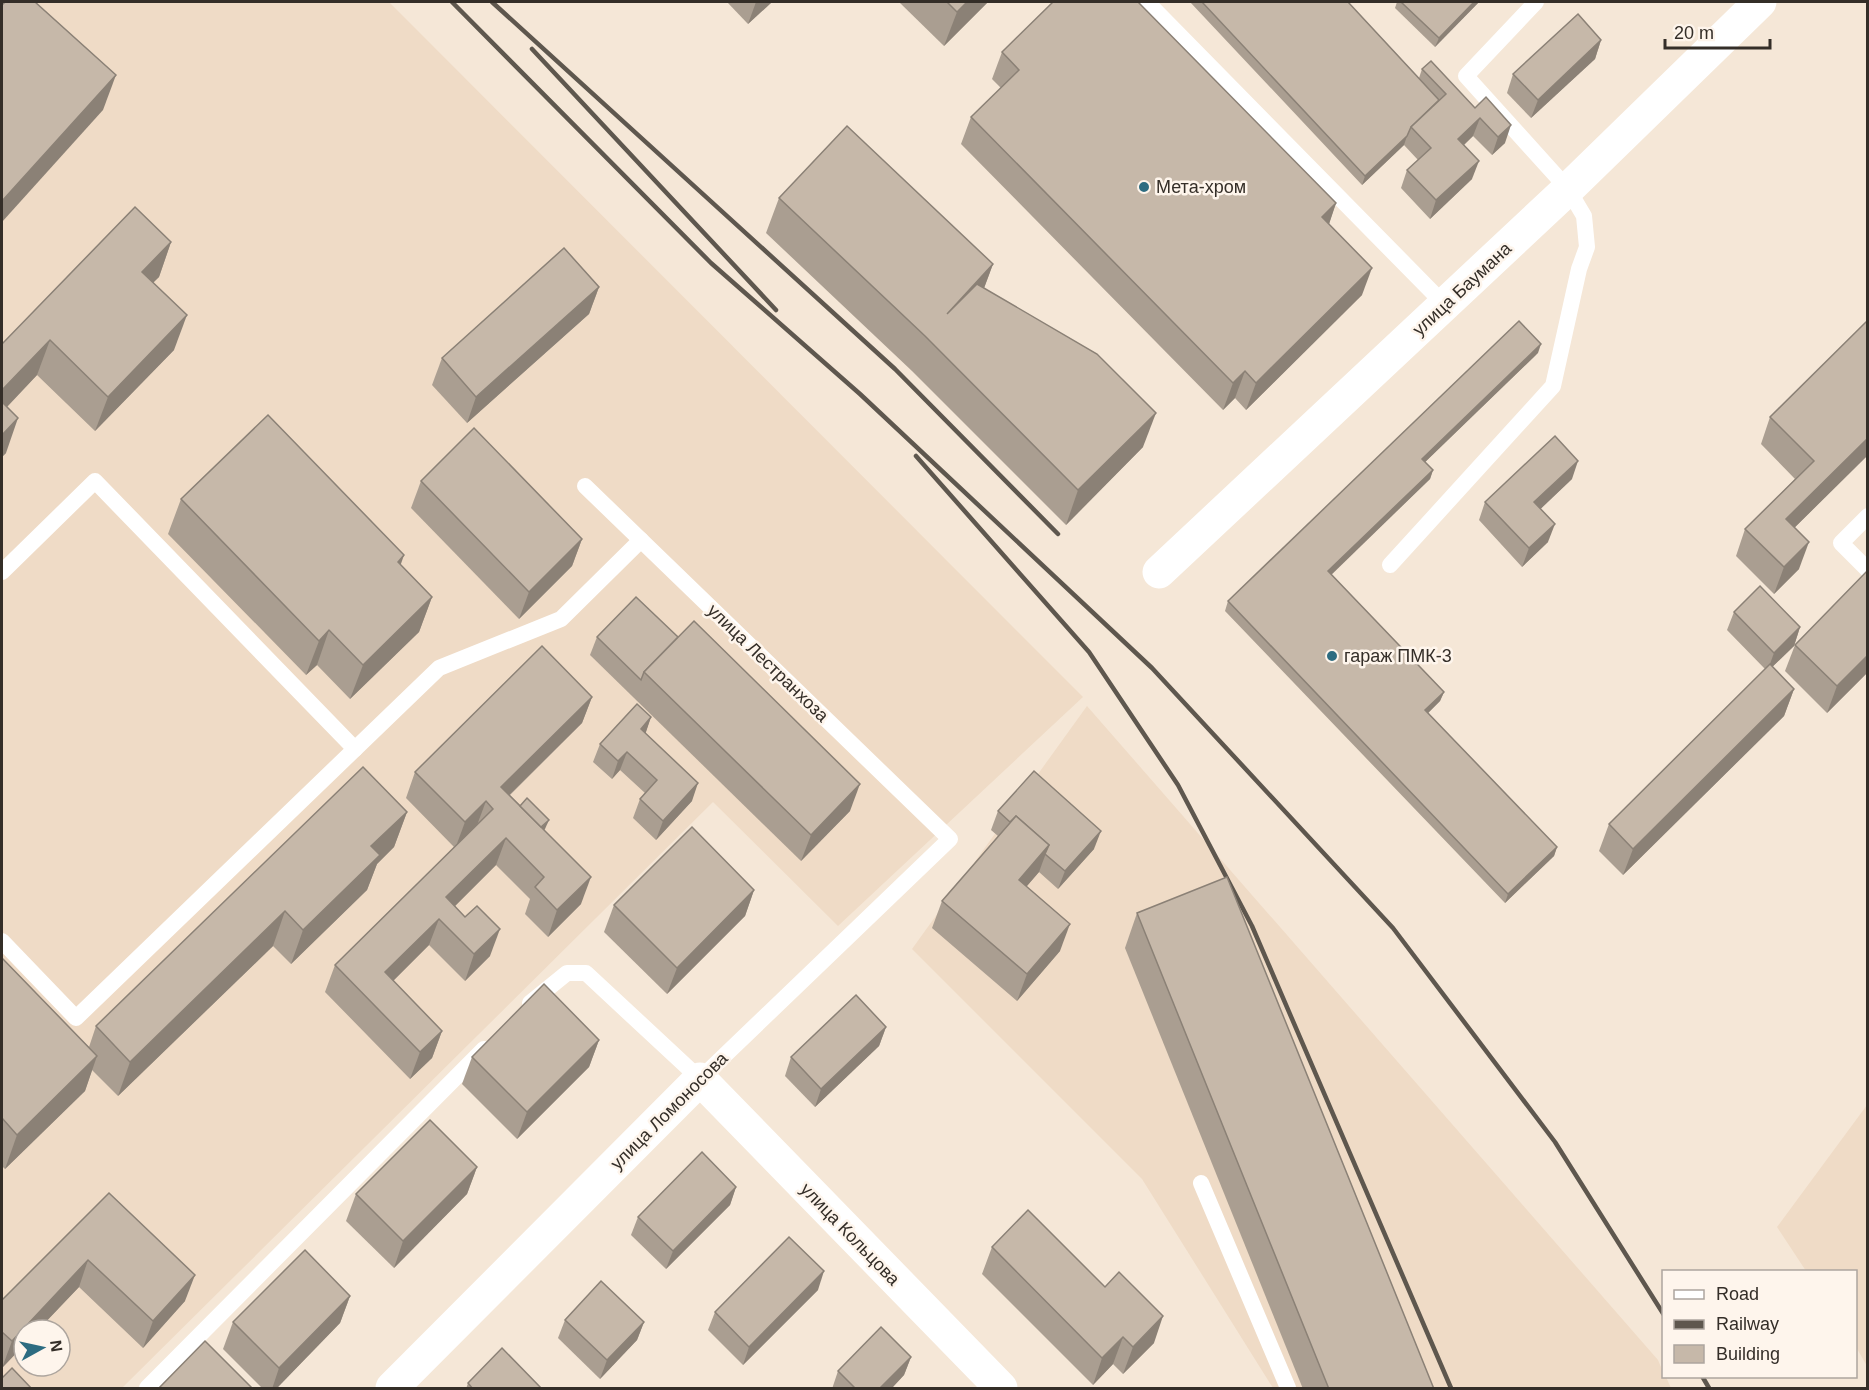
<svg xmlns="http://www.w3.org/2000/svg" width="1869" height="1390" font-family="Arial,sans-serif">
  <rect width="100%" height="100%" fill="#f5e7d7"/>
  <!-- built -->
  <g fill="#efdbc6" fill-rule="evenodd">
    <path d="M2,2H389L1083,697L838,926L713,802L122,1388H2ZM24,1330H60V1366H24Z"/>
    <path d="M1087,706L1658,1360L1663,1372L1664,1376L1666,1377L1671,1388H1273L1142,1179L912,949Z"/>
    <path d="M1867,1105V1366L1856,1347V1272L1806,1271L1777,1227Z"/>
  </g>
  <g fill="none" stroke-linecap="round" stroke-linejoin="round">
    <!-- service -->
    <g stroke="#fff" stroke-width="16">
      <path d="M1147,2L1445,305"/>
      <path d="M1868,516L1841,543L1868,570"/>
      <path d="M1390,565L1553,386L1579,269L1587,247L1584,216L1568,189L1466,76L1536,2"/>
      <path d="M2,572L95,481L355,749"/>
      <path d="M2,941L76,1018L439,668L561,619L641,540"/>
      <path d="M530,1003L567,973H586L700,1079L950,839L585,486"/>
      <path d="M1201,1183L1288,1388"/>
      <path d="M147,1388L484,1049"/>
    </g>
    <!-- minor -->
    <g stroke="#fff" stroke-width="33">
      <path d="M1159,572L1568,189L1760,2"/>
      <path d="M392,1388L700,1079L1001,1388"/>
    </g>
    <!-- rail -->
    <g stroke="#5e574e" stroke-width="4.5">
      <path d="M452,2L711,263L860,394L1152,668L1393,928L1555,1142L1664,1315"/>
      <path d="M492,2L895,369L1058,534"/>
      <path d="M532,49L776,310"/>
      <path d="M916,456L1089,652L1178,785L1252,926L1451,1388"/>
      <path d="M1702,1376L1709,1388"/>
    </g>
  </g>
  <!-- wall -->
  <g fill="#aa9e91">
    <path d="M727,2H772L748,24Z"/>
    <path d="M899,2H988L944,46Z"/>
    <path d="M1190,2H1348L1419,78L1422,69L1431,61L1505,143L1492,155L1473,136L1464,145L1472,179L1430,219L1401,188L1407,170L1418,160L1404,145L1362,185Z"/>
    <path d="M1397,2H1479L1435,47L1395,8Z"/>
    <path d="M1601,40L1595,59L1531,118L1507,93L1513,74Z"/>
    <path d="M1002,52L1336,203L1329,224L1362,295L1246,410L1235,398L1223,410L961,144L971,117L1001,88L992,79Z"/>
    <path d="M779,198L993,264L984,288L1143,447L1066,525L912,371L766,233Z"/>
    <path d="M171,242L159,277L153,282L174,350L95,431L37,375L7,407L6,453L2,457V344Z"/>
    <path d="M599,287L589,314L467,423L432,385L442,358Z"/>
    <path d="M1538,353L1425,462L1433,470L1430,479L1331,574L1444,692L1440,701L1428,713L1557,847L1554,856L1505,903L1225,611L1228,601Z"/>
    <path d="M1770,417L1868,455L1794,528L1799,569L1774,594L1736,556L1745,529L1795,479L1761,444Z"/>
    <path d="M1572,479L1540,509L1548,542L1522,567L1479,520L1485,502Z"/>
    <path d="M421,481L582,539L572,566L519,619L411,508Z"/>
    <path d="M181,499L401,565L432,597L419,632L350,699L317,665L306,675L168,534Z"/>
    <path d="M1734,612L1800,627L1794,646L1772,667L1794,689L1784,716L1623,875L1599,851L1609,824L1765,669L1727,630Z"/>
    <path d="M597,637L850,811L801,861L590,655Z"/>
    <path d="M1795,645L1868,672L1827,713L1785,671Z"/>
    <path d="M592,697L582,723L510,795L545,829L544,830L581,904L548,937L525,914L530,899L496,865L455,906L490,956L465,981L429,945L393,981L442,1031L432,1058L410,1079L325,992L335,965L454,847L406,798L415,772Z"/>
    <path d="M651,717L645,734L692,801L656,840L633,818L640,799L645,793L620,770L612,779L593,762L600,744Z"/>
    <path d="M998,811L1094,849L1058,889L1039,872L1026,887L1060,951L1017,1001L932,928L942,901L998,836L991,830Z"/>
    <path d="M407,812L394,847L377,864L367,890L291,964L273,946L118,1096L92,1070L85,1091L5,1169L2,1166V958L89,1047L96,1026Z"/>
    <path d="M754,890L745,916L667,994L604,932L614,905Z"/>
    <path d="M1137,913L1434,1389H1303L1125,948Z"/>
    <path d="M886,1027L879,1046L815,1107L785,1076L791,1057Z"/>
    <path d="M599,1040L589,1067L517,1139L462,1084L472,1057Z"/>
    <path d="M477,1167L467,1194L394,1268L346,1221L356,1194Z"/>
    <path d="M736,1187L730,1205L666,1269L631,1235L638,1217Z"/>
    <path d="M109,1193L185,1301L143,1348L79,1287L38,1330H24V1345L2,1368V1300Z"/>
    <path d="M992,1247L1154,1343L1123,1374L1113,1364L1093,1385L982,1274Z"/>
    <path d="M818,1290L743,1365L708,1330L715,1312Z"/>
    <path d="M350,1296L340,1323L276,1389H263L223,1349L233,1322Z"/>
    <path d="M565,1320L644,1322L637,1340L600,1379L558,1338Z"/>
    <path d="M911,1357L904,1375L891,1389H832L838,1371Z"/>
    <path d="M468,1383L542,1389H466Z"/>
  </g>
  <!-- shaded-wall -->
  <g fill="#8b8176">
    <path d="M756,2H772L748,24Z"/>
    <path d="M967,2H988L944,46L957,12Z"/>
    <path d="M1474,2H1479L1435,47L1439,38Z"/>
    <path d="M1601,40L1595,59L1531,118L1538,100Z"/>
    <path d="M116,75L103,110L2,222V201Z"/>
    <path d="M1480,118L1473,136L1451,157L1458,139Z"/>
    <path d="M1511,125L1505,143L1492,155L1498,137Z"/>
    <path d="M1407,136L1404,145L1362,185L1365,176Z"/>
    <path d="M1479,161L1472,179L1430,219L1436,200Z"/>
    <path d="M1336,203L1327,230L1322,217Z"/>
    <path d="M171,242L159,277L130,306L142,272Z"/>
    <path d="M993,264L980,299L947,314Z"/>
    <path d="M1372,268L1362,295L1246,410L1256,383Z"/>
    <path d="M599,287L589,314L467,423L476,397Z"/>
    <path d="M187,315L174,350L95,431L108,397Z"/>
    <path d="M50,340L37,375L2,412V390Z"/>
    <path d="M1541,344L1538,353L1419,468L1422,459Z"/>
    <path d="M1245,371L1235,398L1223,410L1233,383Z"/>
    <path d="M1156,413L1143,447L1066,525L1078,490Z"/>
    <path d="M18,418L6,453L2,457V435Z"/>
    <path d="M1868,438V455L1776,546L1786,519Z"/>
    <path d="M1578,461L1572,479L1528,521L1534,502Z"/>
    <path d="M1433,470L1430,479L1325,581L1328,571Z"/>
    <path d="M1555,524L1548,542L1522,567L1529,548Z"/>
    <path d="M582,539L572,566L519,619L529,592Z"/>
    <path d="M1809,542L1799,569L1774,594L1784,567Z"/>
    <path d="M404,555L392,590L398,562Z"/>
    <path d="M432,597L419,632L350,699L363,665Z"/>
    <path d="M1800,627L1794,646L1767,672L1774,653Z"/>
    <path d="M329,630L317,665L306,675L319,641Z"/>
    <path d="M1868,655V672L1827,713L1837,686Z"/>
    <path d="M1794,689L1784,716L1623,875L1633,849Z"/>
    <path d="M1444,692L1440,701L1422,719L1425,710Z"/>
    <path d="M592,697L582,723L491,813L501,787Z"/>
    <path d="M651,717L645,735L641,729Z"/>
    <path d="M627,752L620,770L612,779L618,761Z"/>
    <path d="M698,783L692,801L656,840L663,821Z"/>
    <path d="M860,784L850,811L801,861L811,835Z"/>
    <path d="M486,801L476,828L455,849L465,822Z"/>
    <path d="M407,812L394,847L377,864L367,890L291,964L303,930L371,846Z"/>
    <path d="M549,820L545,829L533,841L536,832Z"/>
    <path d="M1101,831L1094,849L1058,889L1065,871Z"/>
    <path d="M506,838L496,865L441,920L439,919L429,945L375,999L385,972L446,897Z"/>
    <path d="M1049,845L1039,872L1009,907L1019,880Z"/>
    <path d="M1557,847L1554,856L1505,903L1508,894Z"/>
    <path d="M591,877L581,904L548,937L557,910Z"/>
    <path d="M754,890L745,916L667,994L677,968Z"/>
    <path d="M285,911L273,946L118,1096L130,1062Z"/>
    <path d="M1070,924L1060,951L1017,1001L1027,974Z"/>
    <path d="M500,929L490,956L465,981L474,954Z"/>
    <path d="M886,1027L879,1046L815,1107L821,1089Z"/>
    <path d="M442,1031L432,1058L410,1079L420,1052Z"/>
    <path d="M599,1040L589,1067L517,1139L527,1112Z"/>
    <path d="M97,1056L85,1091L5,1169L17,1135Z"/>
    <path d="M477,1167L467,1194L394,1268L403,1241Z"/>
    <path d="M736,1187L730,1205L666,1269L673,1251Z"/>
    <path d="M88,1260L79,1287L38,1330H24V1345L2,1368L12,1341Z"/>
    <path d="M824,1271L818,1290L743,1365L749,1347Z"/>
    <path d="M195,1275L185,1301L143,1348L153,1321Z"/>
    <path d="M350,1296L340,1323L276,1389H272L279,1368Z"/>
    <path d="M1163,1316L1154,1343L1123,1374L1133,1347Z"/>
    <path d="M644,1322L637,1340L600,1379L607,1360Z"/>
    <path d="M1123,1337L1113,1364L1093,1385L1102,1358Z"/>
    <path d="M911,1357L904,1375L891,1389H879Z"/>
  </g>
  <!-- building -->
  <g fill="#c6b8a9" stroke="#8b8176" stroke-width="1.5">
    <path d="M5,2H35L116,75L2,201V5Z"/>
    <path d="M947,2H967L957,12Z"/>
    <path d="M1053,2H1138L1336,203L1322,217L1372,268L1256,383L1245,371L1233,383L971,117L1019,70L1002,52Z"/>
    <path d="M1202,2H1348L1439,100L1411,127L1407,136L1365,176Z"/>
    <path d="M1401,2H1474L1439,38Z"/>
    <path d="M1578,14L1601,40L1538,100L1513,74Z"/>
    <path d="M1431,61L1475,108L1486,97L1511,125L1498,137L1480,118L1458,139L1479,161L1436,200L1407,170L1431,148L1411,127L1446,94L1422,69Z"/>
    <path d="M847,126L993,264L947,314L977,284L1097,354L1156,413L1078,490L925,336L779,198Z"/>
    <path d="M135,207L171,242L142,272L187,315L108,397L50,340L2,390V344Z"/>
    <path d="M564,248L599,287L476,397L442,358Z"/>
    <path d="M1868,320V438L1786,519L1809,542L1784,567L1745,529L1814,461L1770,417Z"/>
    <path d="M1519,321L1541,344L1422,459L1433,470L1328,571L1444,692L1425,710L1557,847L1508,894L1228,601Z"/>
    <path d="M2,402L18,418L2,435Z"/>
    <path d="M268,415L404,555L398,562L432,597L363,665L329,630L319,641L181,499Z"/>
    <path d="M474,428L582,539L529,592L421,481Z"/>
    <path d="M1555,436L1578,461L1534,502L1555,524L1529,548L1485,502Z"/>
    <path d="M1868,570V655L1837,686L1795,645Z"/>
    <path d="M1760,586L1800,627L1774,653L1734,612Z"/>
    <path d="M636,597L678,637L644,672L641,680L597,637Z"/>
    <path d="M694,621L860,784L811,835L644,672Z"/>
    <path d="M542,646L592,697L501,787L591,877L557,910L535,887L544,877L506,838L446,897L465,917L477,906L500,929L474,954L439,919L385,972L442,1031L420,1052L335,965L493,809L486,801L465,822L415,772Z"/>
    <path d="M1770,664L1794,689L1633,849L1609,824Z"/>
    <path d="M637,704L651,717L641,729L698,783L663,821L640,799L657,780L627,752L618,761L600,744Z"/>
    <path d="M363,767L407,812L371,846L380,855L303,930L285,911L130,1062L96,1026Z"/>
    <path d="M1034,771L1101,831L1065,871L1045,854L1049,845L1016,816L1010,822L998,811Z"/>
    <path d="M527,798L549,820L541,827L520,806Z"/>
    <path d="M1016,816L1049,845L1019,880L1070,924L1027,974L942,901Z"/>
    <path d="M692,827L754,890L677,968L614,905Z"/>
    <path d="M1227,877L1434,1389H1329L1137,913Z"/>
    <path d="M2,958L97,1056L17,1135L2,1118Z"/>
    <path d="M544,984L599,1040L527,1112L472,1057Z"/>
    <path d="M856,995L886,1027L821,1089L791,1057Z"/>
    <path d="M430,1120L477,1167L403,1241L356,1194Z"/>
    <path d="M702,1152L736,1187L673,1251L638,1217Z"/>
    <path d="M109,1193L195,1275L153,1321L88,1260L12,1341L2,1332V1300Z"/>
    <path d="M1028,1210L1105,1287L1119,1272L1163,1316L1133,1347L1123,1337L1102,1358L992,1247Z"/>
    <path d="M789,1237L824,1271L749,1347L715,1312Z"/>
    <path d="M305,1250L350,1296L279,1368L233,1322Z"/>
    <path d="M601,1281L644,1322L607,1360L565,1320Z"/>
    <path d="M881,1327L911,1357L879,1389H856L838,1371Z"/>
    <path d="M205,1341L253,1389H158Z"/>
    <path d="M502,1348L542,1389H473L468,1383Z"/>
    <path d="M12,1368L32,1389H2V1378Z"/>
  </g>
  <!-- markers -->
  <g fill="#2d6c81" stroke="#fef5ec" stroke-width="2">
    <circle cx="1144" cy="187" r="6"/>
    <circle cx="1332" cy="656" r="6"/>
  </g>
  <g text-anchor="middle" dominant-baseline="central" stroke-width="5" stroke-linejoin="round" paint-order="stroke">
    <!-- poi labels -->
    <g font-size="18" fill="#342e28" stroke="#fef5ec" text-anchor="start">
      <text x="1156" y="187">Мета-хром</text>
      <text x="1344" y="656">гараж ПМК-3</text>
    </g>
    <!-- street labels -->
    <g font-size="18" fill="#342e28" stroke="#fef5ec">
      <text transform="translate(1462 289) rotate(-43)">улица Баумана</text>
      <text transform="translate(768 663) rotate(44)">улица Лестранхоза</text>
      <text transform="translate(669 1111) rotate(-45)">улица Ломоносова</text>
      <text transform="translate(850 1234) rotate(46)">улица Кольцова</text>
    </g>
  </g>
  <!-- border -->
  <rect width="1869" height="1390" fill="none" stroke="#342e28" stroke-width="6"/>
  <!-- legend -->
  <rect x="1662" y="1270" width="195" height="108" fill="#fef5ec" stroke="#ada59e" stroke-width="1.5"/>
  <rect x="1674" y="1290" width="30" height="9" fill="#ffffff" stroke="#ada59e" stroke-width="1.5"/>
  <text x="1716" y="1300" font-size="18" fill="#342e28">Road</text>
  <rect x="1674" y="1320" width="30" height="9" fill="#5e574e" stroke="#ada59e" stroke-width="1.5"/>
  <text x="1716" y="1330" font-size="18" fill="#342e28">Railway</text>
  <rect x="1674" y="1345" width="30" height="18" fill="#c6b8a9" stroke="#ada59e" stroke-width="1.5"/>
  <text x="1716" y="1360" font-size="18" fill="#342e28">Building</text>
  <!-- north arrow -->
  <g transform="translate(42 1348) rotate(82)"><circle r="28" fill="#fef5ec" stroke="#ada59e" stroke-width="1.5"/>
  <path d="M0-4.5L10 22L0 15L-10 22Z" fill="#2d6c81"/>
  <text y="-9" font-size="16" font-weight="bold" text-anchor="middle" fill="#342e28">N</text>
  </g>
  <!-- scale -->
  <path d="M1665 39v9h105v-9" fill="none" stroke="#342e28" stroke-width="3"/>
  <text x="1674" y="39" font-size="18" fill="#342e28" stroke="#fef5ec" stroke-width="4.5" paint-order="stroke">20 m</text>
</svg>
